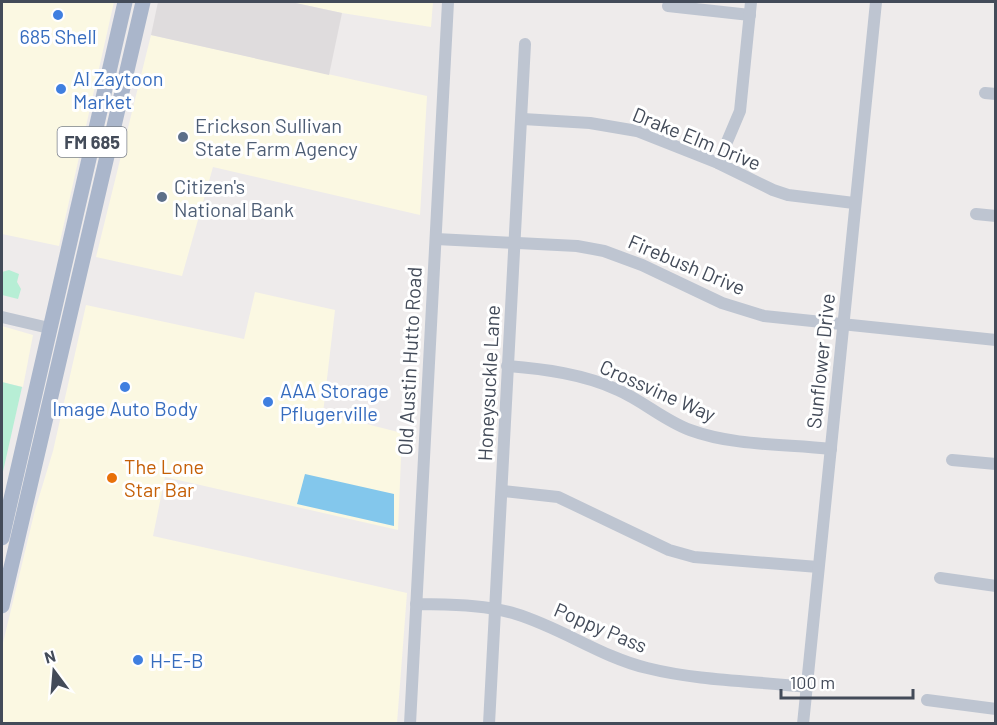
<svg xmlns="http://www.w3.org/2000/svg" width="997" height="725" font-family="Barlow,sans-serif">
  <rect width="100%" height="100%" fill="#eeebeb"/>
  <!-- commercial -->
  <g fill="#fbf8e2">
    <path d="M2,2H114L59,246L2,234Z"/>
    <path d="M291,2H433L431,27L342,13Z"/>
    <path d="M151,35L427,96L420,215L213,167L182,276L96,257Z"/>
    <path d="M255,292L335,310L323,413L402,433L398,530L165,477L153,536L407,593L397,723L2,724V647L35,510L53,451L86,305L244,339Z"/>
    <path d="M2,326L33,335L23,387L2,382Z"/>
  </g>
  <!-- education -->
  <path fill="#dfdcdd" d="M158,2H291L342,13L329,75L151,35Z"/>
  <!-- green -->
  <g fill="#b7eed5">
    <path d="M9,270L19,274L17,282L21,289L18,299L2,295V272Z"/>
    <path d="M2,382L22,387L2,476Z"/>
  </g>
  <!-- water -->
  <path fill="#83c7ec" d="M305,474L394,494V526L297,504Z"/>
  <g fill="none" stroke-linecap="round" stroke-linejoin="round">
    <!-- minor -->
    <g stroke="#bec5d1" stroke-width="12">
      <path d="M668,6L750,15"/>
      <path d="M985,93L996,94"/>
      <path d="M523,119L590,123L637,131L718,163L773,190L788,195L854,203"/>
      <path d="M718,163L740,111L751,2"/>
      <path d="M976,214L996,216"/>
      <path d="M436,239L577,246L604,251L642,265L722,303L764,316L996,340"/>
      <path d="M2,317L49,328"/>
      <path d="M507,366C544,369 584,374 618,390C643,401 665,421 690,430C733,446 785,444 831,449"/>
      <path d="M952,460L996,464"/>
      <path d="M503,491L558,497L669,550L694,557L818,567"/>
      <path d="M940,578L996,586"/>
      <path d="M416,604C449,605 484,604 516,614C562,628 601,657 647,668C699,681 754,681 807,687"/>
      <path d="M927,700L996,709"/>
      <path d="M410,724L448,2"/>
      <path d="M489,724L525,44"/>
      <path d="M803,724L876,2"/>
    </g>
    <!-- major -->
    <g stroke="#aab6cb" stroke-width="15">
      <path d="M2,538L125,2"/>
      <path d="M2,606L143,2"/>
    </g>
  </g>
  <!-- markers -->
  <g fill="#3f7fe0" stroke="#fff" stroke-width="2">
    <circle cx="58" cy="15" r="6"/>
    <circle cx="61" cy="89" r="6"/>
    <circle cx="125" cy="387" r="6"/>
    <circle cx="268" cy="402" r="6"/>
    <circle cx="138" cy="660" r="6"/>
  </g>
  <g fill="#5c6f8a" stroke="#fff" stroke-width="2">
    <circle cx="183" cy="137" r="6"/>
    <circle cx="162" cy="197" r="6"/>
  </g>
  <circle fill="#e8710a" stroke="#fff" stroke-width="2" cx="112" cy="478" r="6"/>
  <g text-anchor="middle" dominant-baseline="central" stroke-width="6" stroke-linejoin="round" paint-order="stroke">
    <!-- shield labels -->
    <rect fill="#fff" stroke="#7b818b" stroke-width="1.5" x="57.5" y="127" width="69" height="30" rx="4.5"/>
    <g font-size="18" font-weight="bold" fill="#434b59">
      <text x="92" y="142">FM 685</text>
    </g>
    <!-- shop labels -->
    <g font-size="20" fill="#366cbe" stroke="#fff" text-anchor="start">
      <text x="58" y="36" text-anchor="middle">685 Shell</text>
      <text x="73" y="78">Al Zaytoon<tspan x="73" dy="23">Market</tspan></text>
      <text x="280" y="390">AAA Storage<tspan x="280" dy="23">Pflugerville</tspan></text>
      <text x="125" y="408" text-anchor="middle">Image Auto Body</text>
      <text x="150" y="660">H-E-B</text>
    </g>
    <!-- service labels -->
    <g font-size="20" fill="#4e5e75" stroke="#fff" text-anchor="start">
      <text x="195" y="125">Erickson Sullivan<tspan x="195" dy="23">State Farm Agency</tspan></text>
      <text x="174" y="186">Citizen's<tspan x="174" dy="23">National Bank</tspan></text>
    </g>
    <!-- street labels -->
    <g font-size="20" fill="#434b59" stroke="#fff">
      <text transform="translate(697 138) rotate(22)">Drake Elm Drive</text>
      <text transform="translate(687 264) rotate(23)">Firebush Drive</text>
      <text transform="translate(409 361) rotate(-87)">Old Austin Hutto Road</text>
      <text transform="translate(820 361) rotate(-84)">Sunflower Drive</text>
      <text transform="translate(488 383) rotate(-87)">Honeysuckle Lane</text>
      <text transform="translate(658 390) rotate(24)">Crossvine Way</text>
      <text transform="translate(601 627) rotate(23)">Poppy Pass</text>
    </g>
    <!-- food labels -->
    <g font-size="20" fill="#c56008" stroke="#fff" text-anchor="start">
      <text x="124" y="466">The Lone<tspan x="124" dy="23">Star Bar</tspan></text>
    </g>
  </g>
  <!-- border -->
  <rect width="997" height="725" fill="none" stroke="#434b59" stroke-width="6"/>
  <!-- north arrow -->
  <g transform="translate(54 671) rotate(344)" stroke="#ffffff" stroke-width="4.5" paint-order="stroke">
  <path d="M0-4.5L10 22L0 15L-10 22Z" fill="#434b59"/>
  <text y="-9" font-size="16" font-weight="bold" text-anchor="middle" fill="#434b59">N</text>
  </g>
  <!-- scale -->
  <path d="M781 689v9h132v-9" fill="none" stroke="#434b59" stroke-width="3"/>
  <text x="790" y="689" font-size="18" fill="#434b59" stroke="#ffffff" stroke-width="4.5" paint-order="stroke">100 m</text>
</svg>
